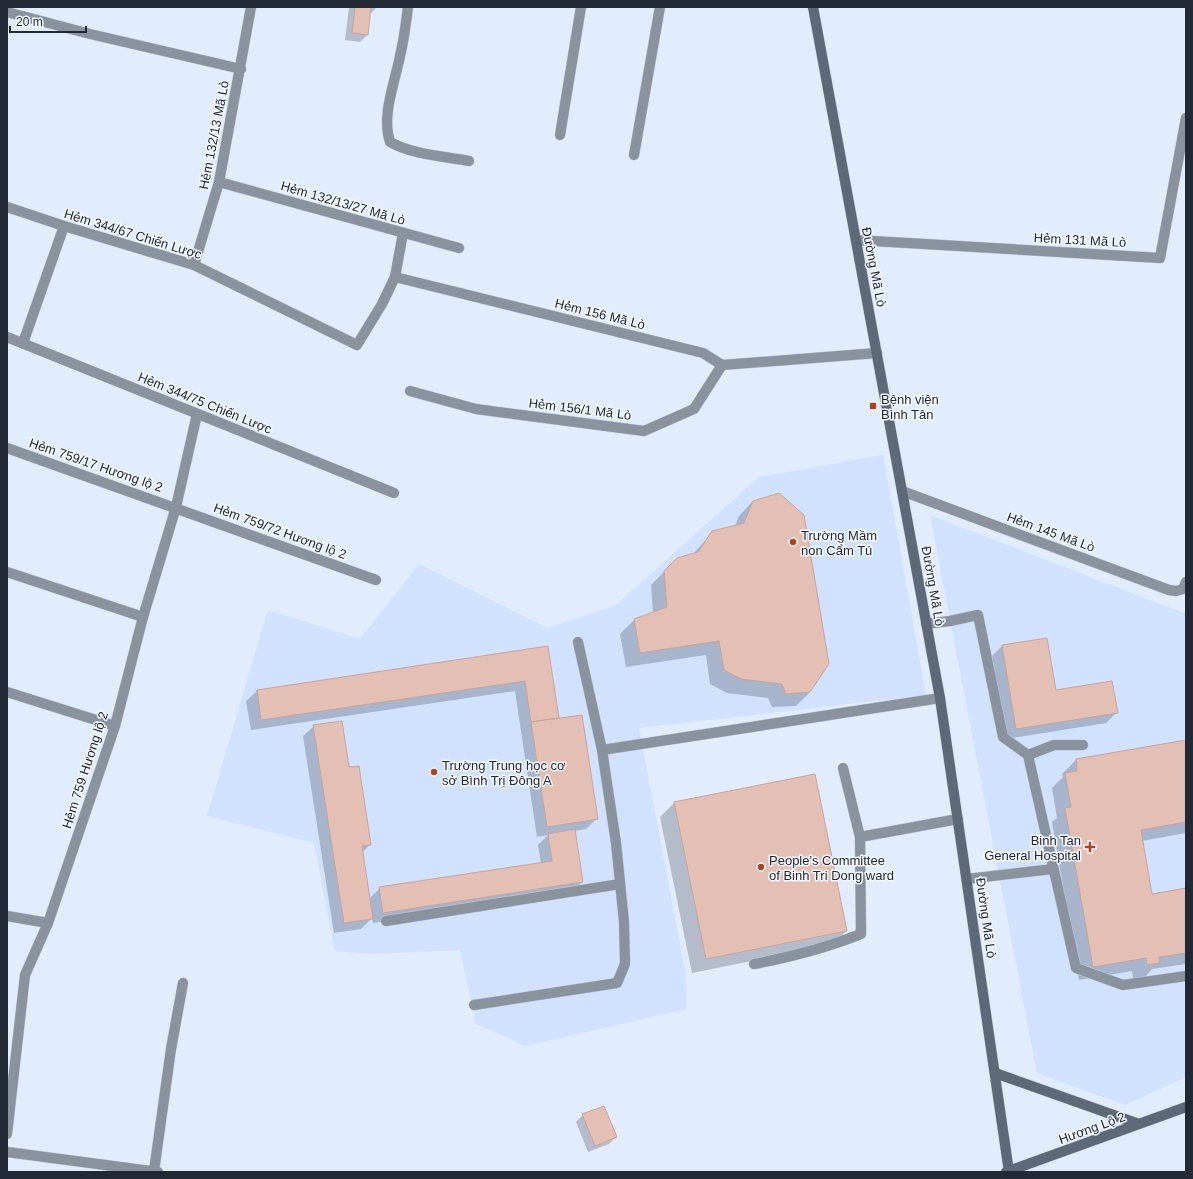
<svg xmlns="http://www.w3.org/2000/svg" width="1193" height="1179" font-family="Helvetica,sans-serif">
  <rect width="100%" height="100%" fill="#e1ecfe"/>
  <!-- built -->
  <g fill="#d0e2ff">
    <path d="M883,455L926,695L639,728L686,976L687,1009L526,1046L476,1024L460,950L369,954L335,951L314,843L207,816L268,610L360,639L419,564L547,628L615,606L759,477Z"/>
    <path d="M930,515L1186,614V1077L1125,1105L1037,1073Z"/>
  </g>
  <!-- shadow -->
  <g fill="#0003">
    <path d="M349,7H377L370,14L367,35L360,42L345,40Z"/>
    <path d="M753,501L810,692L796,706L772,707L768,698L727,693L710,684L706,655L626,667L620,634L634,620L653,613L651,585L677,559L693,554L713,532L735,526L739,516Z"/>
    <path d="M1002,646L1055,691L1117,712L1106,723L1006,739L992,656Z"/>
    <path d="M547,647L558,719L597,818L586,829L574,831L582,882L572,892L373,923L372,918L361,929L334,933L303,736L314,726L348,768L370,844L362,853L369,899L380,888L541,864L538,845L548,835L537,837L515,691L251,730L246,701L257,691Z"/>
    <path d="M1186,741V833L1142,841L1151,896L1186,889V964L1152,969L1145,977L1133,979L1132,971L1079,980L1052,822L1057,818L1052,788L1063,777L1062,774L1076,760Z"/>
    <path d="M674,803L846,931L832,945L692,973L660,817Z"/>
    <path d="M583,1115L616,1137L609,1144L588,1152L576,1122Z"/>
  </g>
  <!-- building -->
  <g fill="#e4bfb4" stroke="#c8a499">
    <path d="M355,7H371L368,35L352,33Z"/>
    <path d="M779,493L804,515L829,664L810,692L786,694L782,684L741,679L724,670L719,641L640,653L634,619L667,607L664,571L677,558L698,552L712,531L744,523L753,501Z"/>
    <path d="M1047,638L1056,690L1112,681L1118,713L1016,729L1002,645Z"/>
    <path d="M548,646L559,718L531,722L525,681L261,720L257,690Z"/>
    <path d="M582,715L598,819L547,827L531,722Z"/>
    <path d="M342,721L349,767L359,766L371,845L362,846L373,919L344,923L313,725Z"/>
    <path d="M1186,740V822L1141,830L1152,894L1186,888V953L1159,957L1160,963L1147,965L1146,958L1093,967L1065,808L1071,807L1065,773L1077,771L1076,759Z"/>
    <path d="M815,774L847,931L706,959L674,802Z"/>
    <path d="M575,829L583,882L383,913L379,887L552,861L548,834Z"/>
    <path d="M604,1106L617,1137L595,1146L582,1114Z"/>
  </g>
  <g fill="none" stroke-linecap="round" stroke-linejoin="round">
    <!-- lane casing -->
    <g stroke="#bfc9da" stroke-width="11">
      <g id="lane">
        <path d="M634,155L660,7"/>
        <path d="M926,624L950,621L978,615L1003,737L1028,755L1076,968L1123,985L1186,976"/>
        <path d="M602,750L940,698"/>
        <path d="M1028,755L1054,745H1083"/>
        <path d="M860,837L958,819"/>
        <path d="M967,879L1053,869"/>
        <path d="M386,921L620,884"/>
        <path d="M754,964C791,957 826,948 861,934L860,837L843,768"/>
        <path d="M474,1005L617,983L625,964L624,922L616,843L602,750L578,642"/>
        <path d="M7,1152L158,1172"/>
      </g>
    </g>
    <!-- street casing -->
    <g stroke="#bfc9da" stroke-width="11">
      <g id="street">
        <path d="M408,7C406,23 404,40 400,56C395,82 381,116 390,142C414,155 442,156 469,161"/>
        <path d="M7,12L90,34L241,69"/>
        <path d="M560,135L581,7"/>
        <path d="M219,182L459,248"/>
        <path d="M7,207L64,226L194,265L357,345L382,304L395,277L703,353L722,365L877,353"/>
        <path d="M856,240L1160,258L1186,118"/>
        <path d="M194,265L219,182L251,7"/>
        <path d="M395,277L403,233"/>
        <path d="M7,337L394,493"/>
        <path d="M23,343L64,226"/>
        <path d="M410,391L476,409L644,431L694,409L722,365"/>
        <path d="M7,448L376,580"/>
        <path d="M902,491L1169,590L1176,591L1183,589L1186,582"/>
        <path d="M7,572L143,617"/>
        <path d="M7,692L115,726"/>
        <path d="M7,916L48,923"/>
        <path d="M7,1134L25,975L48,923L115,726L143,617L176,507L197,414"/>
        <path d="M154,1171L171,1049L183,983"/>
      </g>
    </g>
    <!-- secondary casing -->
    <g stroke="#bfc9da" stroke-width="11">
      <g id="secondary">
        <path d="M813,7L940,698L1009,1172"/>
        <path d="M995,1073L1139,1124"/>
        <path d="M1006,1172L1186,1107"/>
      </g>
    </g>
    <!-- lane -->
    <use href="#lane" stroke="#8a929e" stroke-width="10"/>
    <!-- street -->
    <use href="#street" stroke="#8a929e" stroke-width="10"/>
    <!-- secondary -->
    <use href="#secondary" stroke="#5d6879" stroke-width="10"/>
  </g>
  <!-- markers -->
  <g fill="#ac4422" stroke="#f5f9ff" stroke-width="1.5">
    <rect x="869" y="402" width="8" height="8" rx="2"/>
    <circle cx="793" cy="542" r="4"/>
    <circle cx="434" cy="772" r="4"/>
    <path d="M1088 841h4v4h4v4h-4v4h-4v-4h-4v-4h4z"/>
    <circle cx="761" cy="867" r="4"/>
  </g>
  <g text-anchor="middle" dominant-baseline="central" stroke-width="3" stroke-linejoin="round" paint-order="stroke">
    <!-- street labels -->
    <g font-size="13" fill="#232934" stroke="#f5f9ff">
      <text transform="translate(214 135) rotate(-79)">Hẻm 132/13 Mã Lò</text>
      <text transform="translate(343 203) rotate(16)">Hẻm 132/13/27 Mã Lò</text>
      <text transform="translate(133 234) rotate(17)">Hẻm 344/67 Chiến Lược</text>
      <text transform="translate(1080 240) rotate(3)">Hẻm 131 Mã Lò</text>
      <text transform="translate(874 267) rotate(79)">Đường Mã Lò</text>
      <text transform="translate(600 314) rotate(14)">Hẻm 156 Mã Lò</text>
      <text transform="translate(205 403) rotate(22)">Hẻm 344/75 Chiến Lược</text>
      <text transform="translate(580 409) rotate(7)">Hẻm 156/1 Mã Lò</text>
      <text transform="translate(96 465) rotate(19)">Hẻm 759/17 Hương lộ 2</text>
      <text transform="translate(280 531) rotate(20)">Hẻm 759/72 Hương lộ 2</text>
      <text transform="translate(1051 532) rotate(20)">Hẻm 145 Mã Lò</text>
      <text transform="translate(933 586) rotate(80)">Đường Mã Lò</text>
      <text transform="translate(85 770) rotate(-72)">Hẻm 759 Hương lộ 2</text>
      <text transform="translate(986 918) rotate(82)">Đường Mã Lò</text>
      <text transform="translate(1092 1128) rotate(-20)">Hương Lộ 2</text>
    </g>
    <!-- poi labels -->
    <g font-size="13" fill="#232934" stroke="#f5f9ff" text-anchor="start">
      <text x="881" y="399">Bệnh viện<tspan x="881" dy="15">Bình Tân</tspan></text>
      <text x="801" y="535">Trường Mầm<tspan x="801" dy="15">non Cẩm Tú</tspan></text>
      <text x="442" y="765">Trường Trung học cơ<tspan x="442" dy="15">sở Bình Trị Đông A</tspan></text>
      <text x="1081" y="840" text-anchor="end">Binh Tan<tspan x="1081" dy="15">General Hospital</tspan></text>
      <text x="769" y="860">People's Committee<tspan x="769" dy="15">of Binh Tri Dong ward</tspan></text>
    </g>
  </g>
  <!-- border -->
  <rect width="1193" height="1179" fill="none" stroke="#232934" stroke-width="16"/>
  <!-- scale -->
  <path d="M10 26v6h76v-6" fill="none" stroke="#232934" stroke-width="2"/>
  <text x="16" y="26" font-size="12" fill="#232934" stroke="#f5f9ff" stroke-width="3" paint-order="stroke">20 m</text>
</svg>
